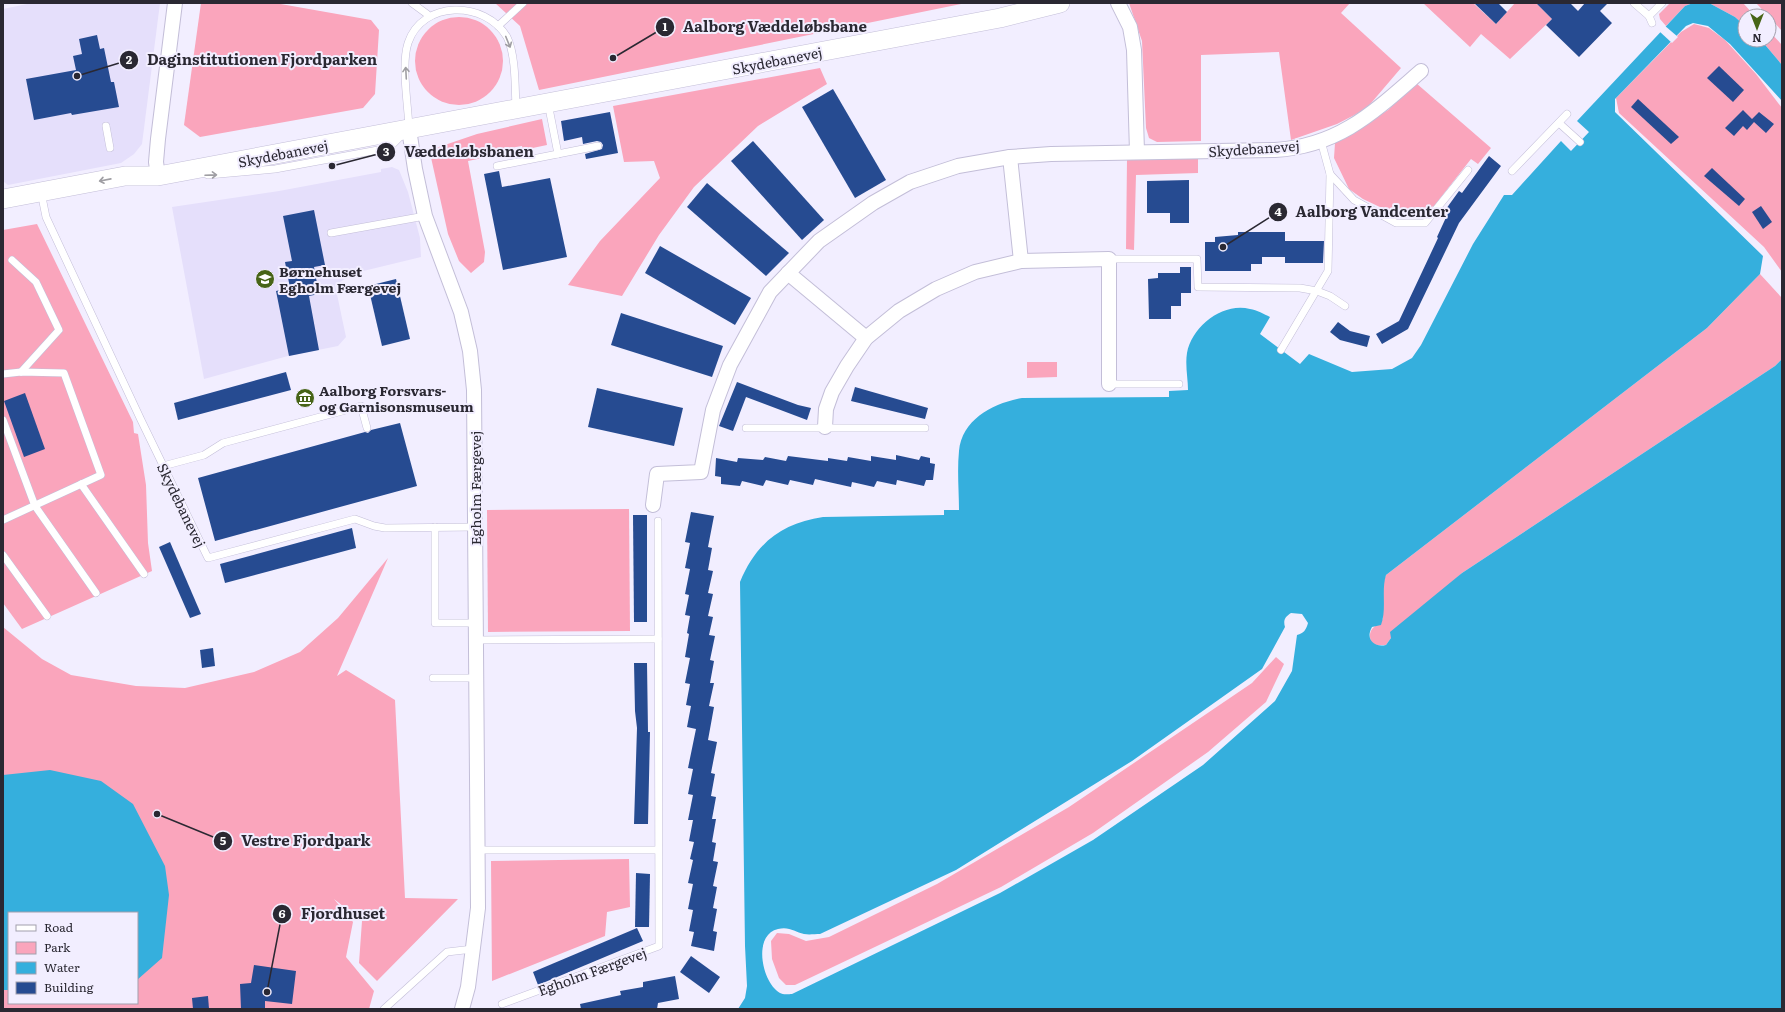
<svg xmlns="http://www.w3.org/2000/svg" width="1785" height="1012" font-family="Literata,serif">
  <rect width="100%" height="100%" fill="#f2eeff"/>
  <!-- built -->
  <g fill="#e5dffb">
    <path d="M32,3H160L142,144L134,154L121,163L8,185L3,181V9Z"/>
    <path d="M392,167L399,170L408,192L420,238L421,257L355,273L335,285L346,337L338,346L288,356L204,379L172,207L279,191L381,172V169Z"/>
  </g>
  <!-- green -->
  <g fill="#faa5bc" fill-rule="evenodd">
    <path d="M201,3H275L371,20L379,30L375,94L363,108L200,137L184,125Z"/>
    <path d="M495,3H966L539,90L520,26Z"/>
    <path d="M1129,3H1350L1341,13L1401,68L1366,109L1337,124L1291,140L1279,52L1201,55V141L1157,142L1149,138L1146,128L1142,41Z"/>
    <path d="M1423,3H1473L1496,24L1515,3H1536L1552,19L1510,59L1481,34L1470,47Z"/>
    <path d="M1670,3H1693L1685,6L1666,26L1660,19L1659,14Z"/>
    <path d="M1709,3H1743L1755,16H1745V26L1735,17Z"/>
    <path d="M1756,3H1782V31Z"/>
    <circle cx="459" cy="61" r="44"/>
    <path d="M1694,24L1709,28L1725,40L1756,74L1782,108V272L1764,247L1619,113L1616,98L1681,32Z"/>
    <path d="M1769,31L1782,45V65L1761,40H1769Z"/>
    <path d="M820,68L827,84L758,126L694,187L659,235L622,296L568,285L600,241L660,178L654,161L624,162L613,106Z"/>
    <path d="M1416,83L1491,148L1478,164L1471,159L1434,206L1403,218L1363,199L1349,189L1334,158L1335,143L1388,110Z"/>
    <path d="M542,119L547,145L523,150L522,146L510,148L511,152L468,161L485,252L484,262L471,273L459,261L448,234L430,153L433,149L477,134Z"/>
    <path d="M1198,158V173L1136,175L1134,250L1126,249L1127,159Z"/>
    <path d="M37,224L133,422L134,433L138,434L146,485L148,543L152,571L22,629L3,603V230Z"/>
    <path d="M1760,274L1782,298V359L1775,366L1462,573L1391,638L1386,645H1375L1371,642C1367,629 1375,627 1383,619V583L1386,575L1707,328Z"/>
    <path d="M1027,362H1057V377L1027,378Z"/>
    <path d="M629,509L630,631L488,632L487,510Z"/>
    <path d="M388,558L337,676L346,670L395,700L405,898L458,899L377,981L359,963L362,921L334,899L353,922L346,957L374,991L369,1009H3V627L42,659L71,675L136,686L185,688L254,672L300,652L338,618ZM9,913H137V1003H9Z"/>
    <path d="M1276,657L1284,664L1266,702L1208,752L1093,833L1001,887L795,985H786L779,978L772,959L771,941L777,933L789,934L806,941L829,937L937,884L1069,807L1252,683Z"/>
    <path d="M629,859L630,907L607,912L605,936L492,981L491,861Z"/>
  </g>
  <!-- water -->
  <g fill="#35afdd" fill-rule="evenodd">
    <path d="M1693,3H1709L1735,17L1745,26V40H1761L1782,65V101L1730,44L1708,26L1693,23L1686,26L1615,99V112L1763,256L1760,274L1707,328L1386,575C1381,591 1387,609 1381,625L1372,627C1365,639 1374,648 1386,645L1391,638L1390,632L1462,573L1775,366L1782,359V1009H738L745,998L747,986L745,946L740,582C756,543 782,523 823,517L944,515V510H959C959,491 957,471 959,451C962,419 994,403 1022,398L1169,397V391L1188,390C1188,379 1185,365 1187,353C1192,326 1223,302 1250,309C1257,310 1264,314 1270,317L1260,334L1300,364L1309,354L1352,372L1392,369L1412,358L1421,345L1473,244L1504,195H1512L1561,141L1571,151L1589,132L1577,121L1685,6ZM1291,613L1302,614L1308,623C1306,630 1304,633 1297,635L1292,671L1275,701L1203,765L1093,840L1000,893L792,994C789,994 783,995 780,993C762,983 752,935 778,929C789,926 795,932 804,934C809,935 815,934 820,934L956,870L1132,761L1262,669L1285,627C1283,620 1285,617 1291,613Z"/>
    <path d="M50,770L101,781L133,804L165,866L169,895L162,958L137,980V913H9V990H3V775Z"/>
  </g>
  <!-- pier -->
  <path fill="#f2eeff" d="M1664,25L1678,37L1672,43L1659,31Z"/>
  <!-- building -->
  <g fill="#264b91">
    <path d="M1474,3H1498L1507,12L1496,24Z"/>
    <path d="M1536,3H1570L1578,11L1585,3H1608L1600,11L1612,23L1579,57L1546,25L1552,19Z"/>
    <path d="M97,35L100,49L104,48L111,82H114L119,107L72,115L71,113L34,120L26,79L76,70L73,56L82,54L79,39Z"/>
    <path d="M1719,66L1744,90L1733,102L1707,78Z"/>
    <path d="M833,89L886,180L855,198L802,107Z"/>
    <path d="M1638,99L1679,137L1671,144L1631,107Z"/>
    <path d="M1743,110L1752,119L1759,112L1774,124L1766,133L1754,122L1747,130L1743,126L1734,136L1725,128Z"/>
    <path d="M610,112L618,153L586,159L585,154L602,149L603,145L601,142L597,141L583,144L582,137L564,141L561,121Z"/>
    <path d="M753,141L824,220L802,240L731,161Z"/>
    <path d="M1489,156L1501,166L1459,223L1408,329L1382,344L1376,334L1399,321L1438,238L1437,237L1449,211L1446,209L1459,191L1462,193Z"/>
    <path d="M1712,168L1745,199L1739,206L1704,176Z"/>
    <path d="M499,171L502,187L550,178L567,257L503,270L484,174Z"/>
    <path d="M1189,180V223H1170V213H1147V181Z"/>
    <path d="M707,183L789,253L766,276L687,207Z"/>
    <path d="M1761,206L1772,222L1763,229L1752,212Z"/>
    <path d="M314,210L325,265L314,267L319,294L309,296L319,350L289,356L276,291L290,288L285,262L292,261L283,216Z"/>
    <path d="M1238,232H1285V241H1324L1323,263H1285V257H1262V264H1251V271H1205V242H1215V237L1238,235Z"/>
    <path d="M660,246L751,298L735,325L645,273Z"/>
    <path d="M1180,267H1191V293H1181V306H1171V319H1149L1148,279L1158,278V273H1180Z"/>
    <path d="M396,279L410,339L382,346L368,286Z"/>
    <path d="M621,313L723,346L712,377L611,345Z"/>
    <path d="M1338,322L1350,331L1370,336L1367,347L1340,340L1330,332Z"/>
    <path d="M286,372L291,390L178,420L174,403Z"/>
    <path d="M737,382L798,405L811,408L807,420L746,397L733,431L719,426Z"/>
    <path d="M855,387L928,408L925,419L851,401Z"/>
    <path d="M597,388L683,408L674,446L588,427Z"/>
    <path d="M25,393L45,449L24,457L4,401Z"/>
    <path d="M400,423L417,486L215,541L198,478L365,432L368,433L371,430Z"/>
    <path d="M896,455L919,460L921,456L930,458V463L935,464L933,480H926L924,486L897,480L896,485L877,481L874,487L852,482L851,487L815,479L813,485L790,480L788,485L766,480L763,486L742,481L740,486L721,484V477L715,476L716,458L737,462L738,458L763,460L765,457L786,461L788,456L828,461V458L847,461L848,457L871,461V456L896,460Z"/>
    <path d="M691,512L714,516L708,547L712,548L708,570L713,571L708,593L713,594L708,616L713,617L709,635L715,636L710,660L714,661L710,683H714L709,706L714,707L708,740L717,742L711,773L715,774L711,796L716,797L712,819H716L712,842L716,843L713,861L718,862L713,886L717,887L713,908L717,909L713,931L717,932L714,951L691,946L694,932L689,931L693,910L688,909L693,884L688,883L693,860L690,859L694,842L689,841L693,820H688L693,795L688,794L693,769L688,768L696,729L687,727L691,706L686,705L690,684L685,683L690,658L685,657L689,634L687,633L690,616L685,615L689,595L685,594L690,569L685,568L690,543L685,542Z"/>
    <path d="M633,515H647V622H634Z"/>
    <path d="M352,528L356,548L225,583L220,564Z"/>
    <path d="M170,542L201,614L190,618L159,547Z"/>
    <path d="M213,648L215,666L202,668L200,650Z"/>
    <path d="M634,663H647L648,732H650L648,824H634L637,728L635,711Z"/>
    <path d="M636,873L650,874L649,927H635Z"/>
    <path d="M637,928L643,941L538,985L533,972Z"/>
    <path d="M691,956L720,977L709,993L680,972Z"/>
    <path d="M254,965L296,971L292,1004L265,1001V1009H241L240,984L251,983Z"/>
    <path d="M675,976L679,999L658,1003L657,1009H581L580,1004L621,995L620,991L643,987V982Z"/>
    <path d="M208,996L209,1009H193L192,998Z"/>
  </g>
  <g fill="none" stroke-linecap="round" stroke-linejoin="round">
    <!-- lane casing -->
    <g stroke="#c3bed8" stroke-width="8">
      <g id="lane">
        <path d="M412,3L427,14"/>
        <path d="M1634,3L1649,16"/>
        <path d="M1652,23L1649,16L1662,3"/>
        <path d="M498,26L523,3"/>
        <path d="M548,103L558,154"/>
        <path d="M1559,123L1580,142"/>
        <path d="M106,126L110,148"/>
        <path d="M409,128C408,104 401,65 408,43C422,0 485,0 507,37C516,55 515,88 516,109"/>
        <path d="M1321,141L1330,174L1354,200L1396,223H1425L1468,170"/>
        <path d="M497,166L598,146"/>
        <path d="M1512,171L1567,114"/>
        <path d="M208,175L275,169L389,148L402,135"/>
        <path d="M41,192L46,217L141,420L208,558L355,519L374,526L385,528L475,527"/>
        <path d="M331,233L425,216"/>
        <path d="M1109,259H1197L1198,287L1300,288L1317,291L1330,296L1345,306"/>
        <path d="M12,260L36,282L59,330L21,372"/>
        <path d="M1281,350L1328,271L1330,174"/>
        <path d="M3,374L21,372L64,373L101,475L3,520"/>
        <path d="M1109,384H1179"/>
        <path d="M3,420L35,506L96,593"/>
        <path d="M746,428H925"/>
        <path d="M163,466L204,455L223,443L361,406L367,428"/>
        <path d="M81,484L144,574"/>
        <path d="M435,527V623H476"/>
        <path d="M3,555L47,616"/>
        <path d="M476,640L658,639"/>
        <path d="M433,678H476"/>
        <path d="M478,850H658"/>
        <path d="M502,1004L659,946L658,521"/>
        <path d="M384,1009L447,952L473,949"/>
      </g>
    </g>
    <!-- street casing -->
    <g stroke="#c3bed8" stroke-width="16">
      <g id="street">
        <path d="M1118,3L1130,27L1134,50L1137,152"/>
        <path d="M409,129L415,169L425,216L461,312L470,351L474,390L478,908L468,987L462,1009"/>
        <path d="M1010,157L1021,261"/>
        <path d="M158,176L156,162L158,139L175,3"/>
        <path d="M788,273L866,338"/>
        <path d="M825,427L826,409L832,392L847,366L866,338L899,311L936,289L975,272L1021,261L1109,259V384"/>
        <path d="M653,505L657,474L701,472L713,410L730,365L770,292L819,241L873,203L910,182L958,166L1010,157L1051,154L1275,150C1340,146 1375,111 1421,71"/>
      </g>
    </g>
    <!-- secondary casing -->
    <g stroke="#c3bed8" stroke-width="20">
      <path id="secondary" d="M3,199L125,176H158L1000,18L1060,3"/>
    </g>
    <!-- lane -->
    <use href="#lane" stroke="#fff" stroke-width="7"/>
    <!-- street -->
    <use href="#street" stroke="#fff" stroke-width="14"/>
    <!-- secondary -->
    <use href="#secondary" stroke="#fff" stroke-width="19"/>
  </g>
  <!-- one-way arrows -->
  <defs><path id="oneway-shaft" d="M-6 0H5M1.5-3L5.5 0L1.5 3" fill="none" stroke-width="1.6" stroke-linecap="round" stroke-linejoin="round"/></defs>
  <g stroke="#9f9ea3">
    <use href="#oneway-shaft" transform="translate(508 42) rotate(68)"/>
    <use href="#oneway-shaft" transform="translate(406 73) rotate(-93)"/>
    <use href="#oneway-shaft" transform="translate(211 175) rotate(-2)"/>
    <use href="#oneway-shaft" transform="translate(105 180) rotate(169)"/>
  </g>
  <!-- icons -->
  <defs>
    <g id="school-disc" transform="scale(1)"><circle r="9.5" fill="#476417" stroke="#f2eeff"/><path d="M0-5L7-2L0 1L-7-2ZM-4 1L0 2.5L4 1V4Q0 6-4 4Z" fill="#fff"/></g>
    <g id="museum-disc" transform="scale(1)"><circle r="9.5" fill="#476417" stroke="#f2eeff"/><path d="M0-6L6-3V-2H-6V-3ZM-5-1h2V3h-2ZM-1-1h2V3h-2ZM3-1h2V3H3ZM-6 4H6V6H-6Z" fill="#fff"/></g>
  </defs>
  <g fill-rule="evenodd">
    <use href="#school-disc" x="265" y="279"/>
    <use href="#museum-disc" x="305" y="398"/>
  </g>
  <g text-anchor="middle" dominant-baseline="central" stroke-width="4" stroke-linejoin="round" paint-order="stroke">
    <!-- street labels -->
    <g font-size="14" fill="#2a2832" stroke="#f2eeff">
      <text transform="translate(777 60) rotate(-11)">Skydebanevej</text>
      <text transform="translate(1254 148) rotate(-4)">Skydebanevej</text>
      <text transform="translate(283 153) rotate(-11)">Skydebanevej</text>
      <text transform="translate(475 488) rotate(-90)">Egholm Færgevej</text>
      <text transform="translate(182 505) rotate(64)">Skydebanevej</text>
      <text transform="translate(592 971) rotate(-20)">Egholm Færgevej</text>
    </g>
    <!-- poi labels -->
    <g font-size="14" font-weight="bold" fill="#2a2832" stroke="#f2eeff" text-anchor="start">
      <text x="279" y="271">Børnehuset<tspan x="279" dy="16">Egholm Færgevej</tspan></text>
      <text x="319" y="390">Aalborg Forsvars-<tspan x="319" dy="16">og Garnisonsmuseum</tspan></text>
    </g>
  </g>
  <!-- callouts -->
  <path fill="none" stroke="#2a2832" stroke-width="1.5" d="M613 58L665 27M77 76L129 60M332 166L386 152M1223 247L1278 212M157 814L223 841M267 992L282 914"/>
  <g fill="#2a2832" stroke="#f2eeff" stroke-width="1.5">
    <circle cx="613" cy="58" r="4"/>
    <circle cx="77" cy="76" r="4"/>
    <circle cx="332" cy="166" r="4"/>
    <circle cx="1223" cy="247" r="4"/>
    <circle cx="157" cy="814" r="4"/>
    <circle cx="267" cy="992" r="4"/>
    <circle cx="665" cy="27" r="10"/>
    <circle cx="129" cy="60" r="10"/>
    <circle cx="386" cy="152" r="10"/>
    <circle cx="1278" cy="212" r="10"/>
    <circle cx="223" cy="841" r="10"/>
    <circle cx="282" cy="914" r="10"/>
  </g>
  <g font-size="12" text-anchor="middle" font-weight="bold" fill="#fff">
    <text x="665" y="31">1</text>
    <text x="129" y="64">2</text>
    <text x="386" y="156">3</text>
    <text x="1278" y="216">4</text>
    <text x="223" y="845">5</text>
    <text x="282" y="918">6</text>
  </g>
  <g font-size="15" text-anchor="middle" font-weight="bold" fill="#2a2832" stroke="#f2eeff" stroke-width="4" stroke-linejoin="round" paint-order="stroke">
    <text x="775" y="32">Aalborg Væddeløbsbane</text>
    <text x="262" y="65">Daginstitutionen Fjordparken</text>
    <text x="469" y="157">Væddeløbsbanen</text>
    <text x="1372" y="217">Aalborg Vandcenter</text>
    <text x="306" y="846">Vestre Fjordpark</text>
    <text x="343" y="919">Fjordhuset</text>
  </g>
  <!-- border -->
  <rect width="1785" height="1012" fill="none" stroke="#2a2832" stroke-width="8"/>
  <!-- legend -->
  <rect x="8" y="912" width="130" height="92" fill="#f2eeff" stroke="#a29fad"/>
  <rect x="16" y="925" width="20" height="6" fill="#ffffff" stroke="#a29fad"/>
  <text x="44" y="932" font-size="12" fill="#2a2832">Road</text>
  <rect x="16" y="942" width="20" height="12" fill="#faa5bc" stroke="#a29fad"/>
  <text x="44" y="952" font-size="12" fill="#2a2832">Park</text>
  <rect x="16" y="962" width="20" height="12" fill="#35afdd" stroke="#a29fad"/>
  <text x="44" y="972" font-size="12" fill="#2a2832">Water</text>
  <rect x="16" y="982" width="20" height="12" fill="#264b91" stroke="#a29fad"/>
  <text x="44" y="992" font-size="12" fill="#2a2832">Building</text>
  <!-- north arrow -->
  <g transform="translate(1757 28) rotate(180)"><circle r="19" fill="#f2eeff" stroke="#a29fad"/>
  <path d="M0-3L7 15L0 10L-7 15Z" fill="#476417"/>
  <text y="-6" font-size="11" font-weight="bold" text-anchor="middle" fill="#2a2832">N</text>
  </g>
</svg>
